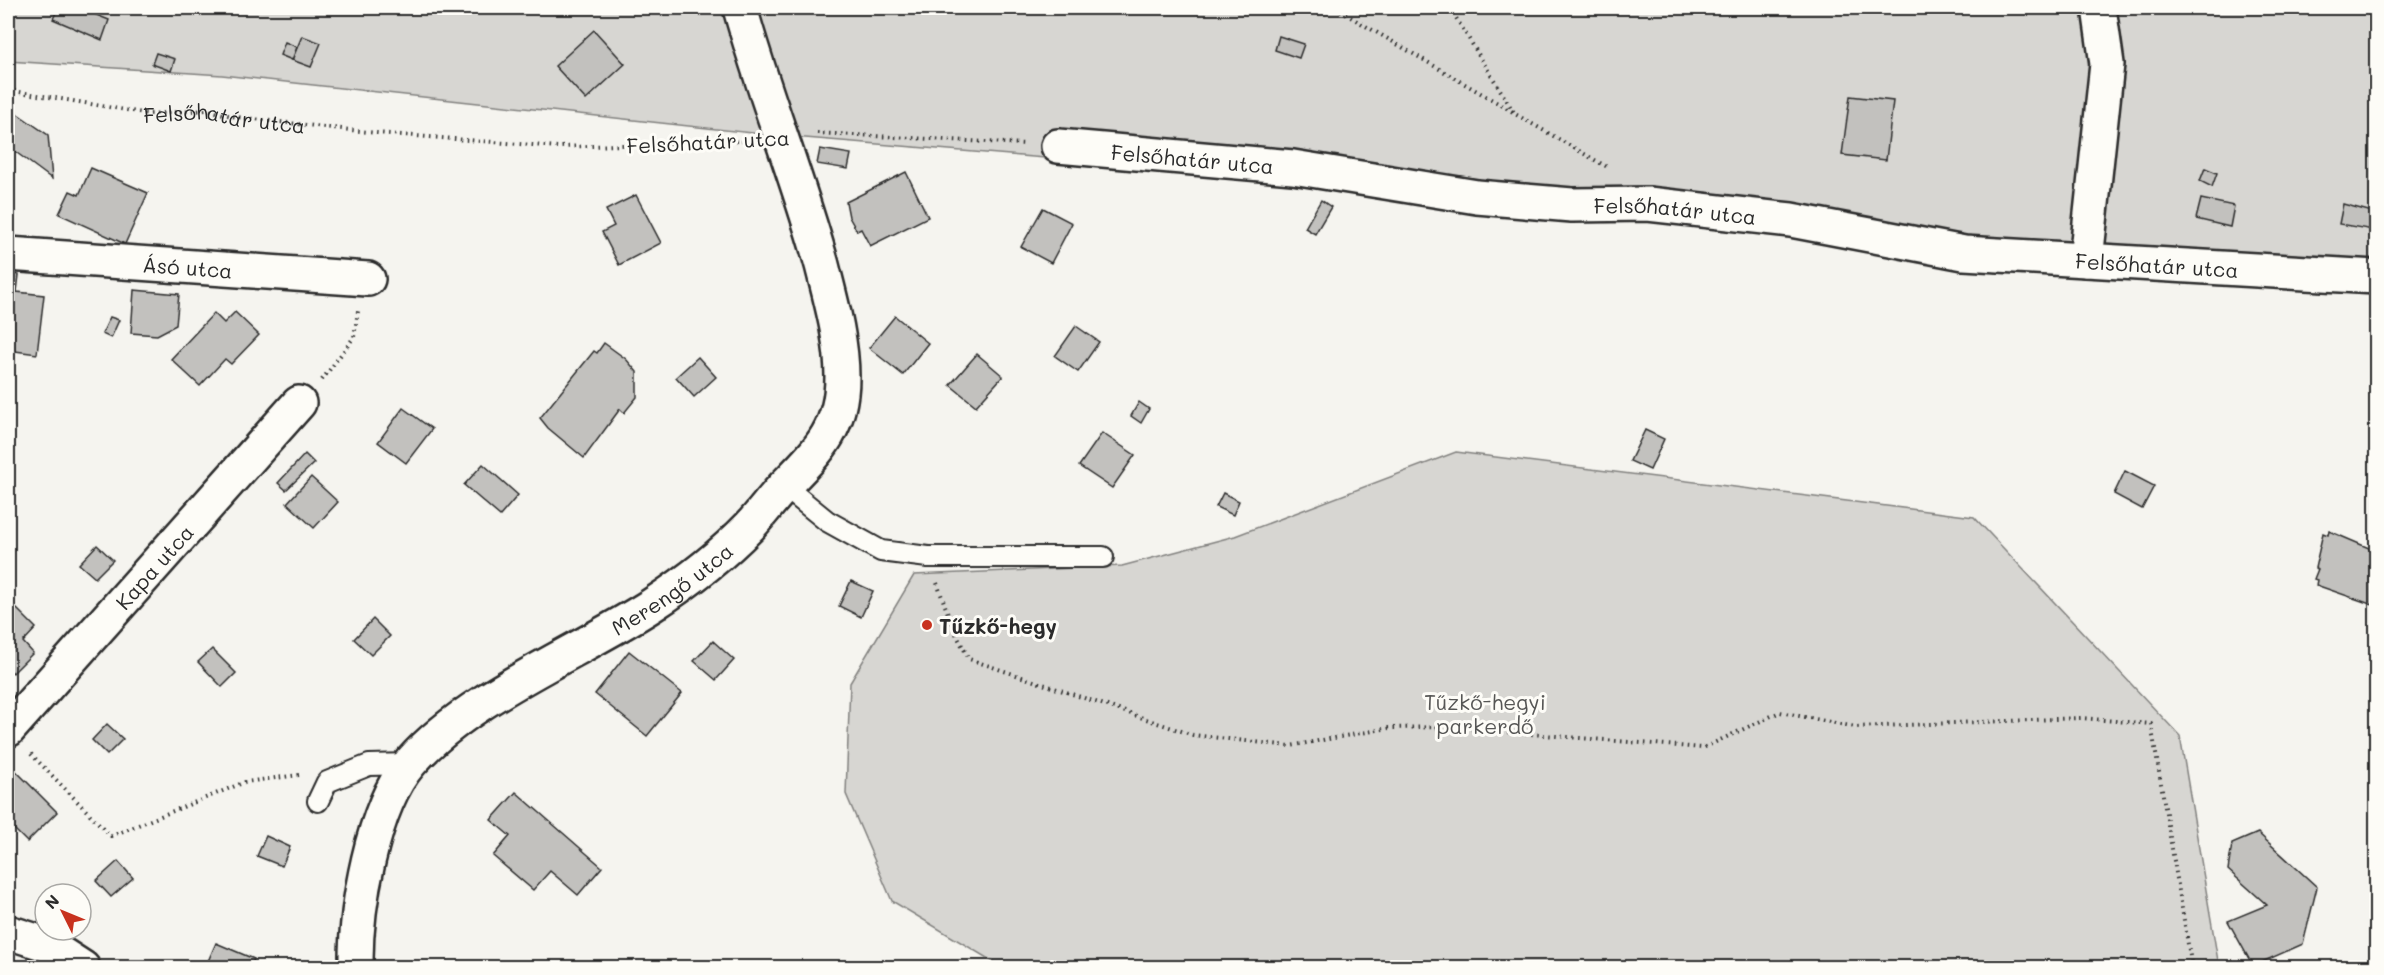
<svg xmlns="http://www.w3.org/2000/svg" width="2384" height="975" font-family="Mali,sans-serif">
  <rect width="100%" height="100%" fill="#f5f4ef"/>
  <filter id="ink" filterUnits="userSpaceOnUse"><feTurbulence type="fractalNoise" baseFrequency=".0167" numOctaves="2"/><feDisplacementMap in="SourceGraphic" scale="12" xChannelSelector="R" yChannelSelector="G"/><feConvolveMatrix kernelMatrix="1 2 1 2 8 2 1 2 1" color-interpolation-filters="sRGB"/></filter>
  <g filter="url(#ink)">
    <!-- green -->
    <g fill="#d7d6d2" stroke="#81807e" stroke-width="1.5">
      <path d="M8,8H2376V277L1154,167L781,136L222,75L8,61Z"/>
      <path d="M1456,452L1974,517L2180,736L2219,967H1002L892,901L846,794L850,683L914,575L1122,566L1235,536Z"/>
    </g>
    <!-- building -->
    <g fill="#c2c1be" stroke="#2b2b2b" stroke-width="1.5">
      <path d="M58,8H79L109,20L102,40L53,19Z"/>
      <path d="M594,30L625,64L586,100L555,66Z"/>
      <path d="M302,36L321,43L311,67L292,60Z"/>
      <path d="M1279,36L1304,44L1299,58L1275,50Z"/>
      <path d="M285,42L297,47L292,60L280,55Z"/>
      <path d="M156,53L175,59L171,71L152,64Z"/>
      <path d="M1850,96L1893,101L1886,160L1842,155Z"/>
      <path d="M12,110L48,135L52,179L13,150L8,159V112Z"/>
      <path d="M820,149L851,154L848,169L817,164Z"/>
      <path d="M91,168L148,193L125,244L59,214L70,191L79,195Z"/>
      <path d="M2205,168L2217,173L2212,187L2200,181Z"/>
      <path d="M906,172L928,217L870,246L861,229L857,231L849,217L846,202Z"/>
      <path d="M636,195L661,243L619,265L602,232L614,226L606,210Z"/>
      <path d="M2201,199L2234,206L2230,227L2196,219Z"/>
      <path d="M1321,200L1331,207L1315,234L1305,228Z"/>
      <path d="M2343,204L2376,213L2373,230L2339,224Z"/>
      <path d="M1043,208L1072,223L1051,263L1021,247Z"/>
      <path d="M8,273L19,275L17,292L44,295L37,354L8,350Z"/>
      <path d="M134,290L179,294L176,325L157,335L131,333Z"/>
      <path d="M235,312L259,335L231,364L225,359L200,386L171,359L214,313L224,323Z"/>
      <path d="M895,316L928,343L903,375L869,348Z"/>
      <path d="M110,317L119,320L111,338L102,334Z"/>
      <path d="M1076,326L1099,342L1078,372L1055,356Z"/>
      <path d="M604,343L626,359L637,372V397L624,413L620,409L584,458L548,428L540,418L594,351L597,353Z"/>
      <path d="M977,354L1003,376L976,406L950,385Z"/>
      <path d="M698,357L716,377L694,397L676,377Z"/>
      <path d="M1139,402L1149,409L1141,423L1131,416Z"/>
      <path d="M403,408L432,429L406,463L378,442Z"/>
      <path d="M1645,430L1664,439L1650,470L1630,461Z"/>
      <path d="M1102,433L1135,455L1112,488L1079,466Z"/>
      <path d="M305,454L314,463L286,490L278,483Z"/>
      <path d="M483,464L518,495L500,516L464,485Z"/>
      <path d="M2125,471L2154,486L2142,509L2114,494Z"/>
      <path d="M311,477L338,502L314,528L287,503Z"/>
      <path d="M1223,493L1239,501L1233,515L1216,507Z"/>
      <path d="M2329,531L2376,551V606L2316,585L2317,580L2314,579L2318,569L2315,568L2323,533L2328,535Z"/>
      <path d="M97,545L113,560L95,578L79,564Z"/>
      <path d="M851,581L873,591L861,617L839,606Z"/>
      <path d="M8,600L36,628L23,642L33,653L13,673L8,668Z"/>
      <path d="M373,619L390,636L371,655L354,639Z"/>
      <path d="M713,641L734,660L716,680L694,661Z"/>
      <path d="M212,649L236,673L222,687L198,662Z"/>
      <path d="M629,651L682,693L647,736L595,694Z"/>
      <path d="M107,724L123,739L107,755L92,740Z"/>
      <path d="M8,763L57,812L27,842L8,823Z"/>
      <path d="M516,792L602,867L578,895L550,871L533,890L493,856L510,836L491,820Z"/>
      <path d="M2258,833L2317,887L2303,944L2253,966L2228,921L2267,905L2228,870L2232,844Z"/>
      <path d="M266,836L290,847L282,866L257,856Z"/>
      <path d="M118,861L133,878L111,897L96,881Z"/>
      <path d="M216,943L254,959L251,968H205Z"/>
    </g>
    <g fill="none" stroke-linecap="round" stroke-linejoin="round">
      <!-- lane casing -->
      <g stroke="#2b2b2b" stroke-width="24">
        <g id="lane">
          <path d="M784,486L827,521L881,551L928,557H1103"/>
          <path d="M318,801L327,782L369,765L409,764"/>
        </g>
      </g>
      <!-- street casing -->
      <g stroke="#2b2b2b" stroke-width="38">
        <g id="street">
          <path id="s2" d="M1058,146L1293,167L1477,197L1572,205L1648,204L1791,220L1964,253L2376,277"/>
          <path id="s3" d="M8,254L368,279"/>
          <path d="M2086,260L2107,64L2099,8"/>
          <path id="s4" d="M8,730L299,403"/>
          <path d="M8,932L46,944L83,968"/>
          <path id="s5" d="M356,968C355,910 372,806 411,762C469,696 578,653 652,605C687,582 721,556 750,526C762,513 773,498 785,485C818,451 842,429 842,377C842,339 831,301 822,265C798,178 764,95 740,8"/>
        </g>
      </g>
      <!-- path -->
      <g stroke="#2b2b2b" stroke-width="4" stroke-dasharray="1.5 4.5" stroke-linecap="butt">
        <path d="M1335,8L1513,112"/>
        <path d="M1450,8L1515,114L1609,168"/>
        <path id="s1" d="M8,90L149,114L207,110L236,117L377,133L558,147L747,141"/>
        <path d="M817,133L1025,144"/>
        <path d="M322,380L354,337L358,311"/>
        <path d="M937,583L953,628L969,659L1193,735L1290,746L1389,728L1445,727L1703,748L1780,712L1855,727L2081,718L2151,724L2192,968"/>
        <path d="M31,754L111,836L245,782L299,775"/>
      </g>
      <!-- lane -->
      <use href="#lane" stroke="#fdfcf7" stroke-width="20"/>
      <!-- street -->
      <use href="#street" stroke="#fdfcf7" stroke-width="33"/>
    </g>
  </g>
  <!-- markers -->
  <circle fill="#c8321e" stroke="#fdfcf7" stroke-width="2" cx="927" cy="625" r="6"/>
  <g text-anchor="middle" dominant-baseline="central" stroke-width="6" stroke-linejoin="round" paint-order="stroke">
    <!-- street labels -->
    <g font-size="21" fill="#2b2b2b" stroke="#fdfcf7">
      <text stroke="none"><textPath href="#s1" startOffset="219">Felsőhatár utca</textPath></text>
      <text transform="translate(708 141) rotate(-3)">Felsőhatár utca</text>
      <text stroke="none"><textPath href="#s2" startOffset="135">Felsőhatár utca</textPath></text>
      <text stroke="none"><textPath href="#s2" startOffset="621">Felsőhatár utca</textPath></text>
      <text stroke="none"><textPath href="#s2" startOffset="1107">Felsőhatár utca</textPath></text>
      <text stroke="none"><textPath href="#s3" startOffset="180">Ásó utca</textPath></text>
      <text stroke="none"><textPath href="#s4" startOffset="219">Kapa utca</textPath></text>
      <text stroke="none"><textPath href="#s5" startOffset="531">Merengő utca</textPath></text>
    </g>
    <!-- poi labels -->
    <g font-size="21" font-weight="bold" fill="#2b2b2b" stroke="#fdfcf7" text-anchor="start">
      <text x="939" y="625">Tűzkő-hegy</text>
    </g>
    <!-- park labels -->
    <g font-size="21" fill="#565655" stroke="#fdfcf7">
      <text x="1485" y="701">Tűzkő-hegyi<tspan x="1485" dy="24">parkerdő</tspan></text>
    </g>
  </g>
  <!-- margin -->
  <rect width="2384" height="975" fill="none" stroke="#fdfcf7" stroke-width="30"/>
  <rect x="15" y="15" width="2354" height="945" fill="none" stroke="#2b2b2b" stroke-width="2" filter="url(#ink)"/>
  <!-- north arrow -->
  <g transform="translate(63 912) rotate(313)"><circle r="28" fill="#fdfcf7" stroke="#a9a8a5" stroke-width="1.5"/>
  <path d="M0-4.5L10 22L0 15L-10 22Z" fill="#c8321e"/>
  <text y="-9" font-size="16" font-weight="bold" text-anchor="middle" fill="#2b2b2b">N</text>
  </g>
</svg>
